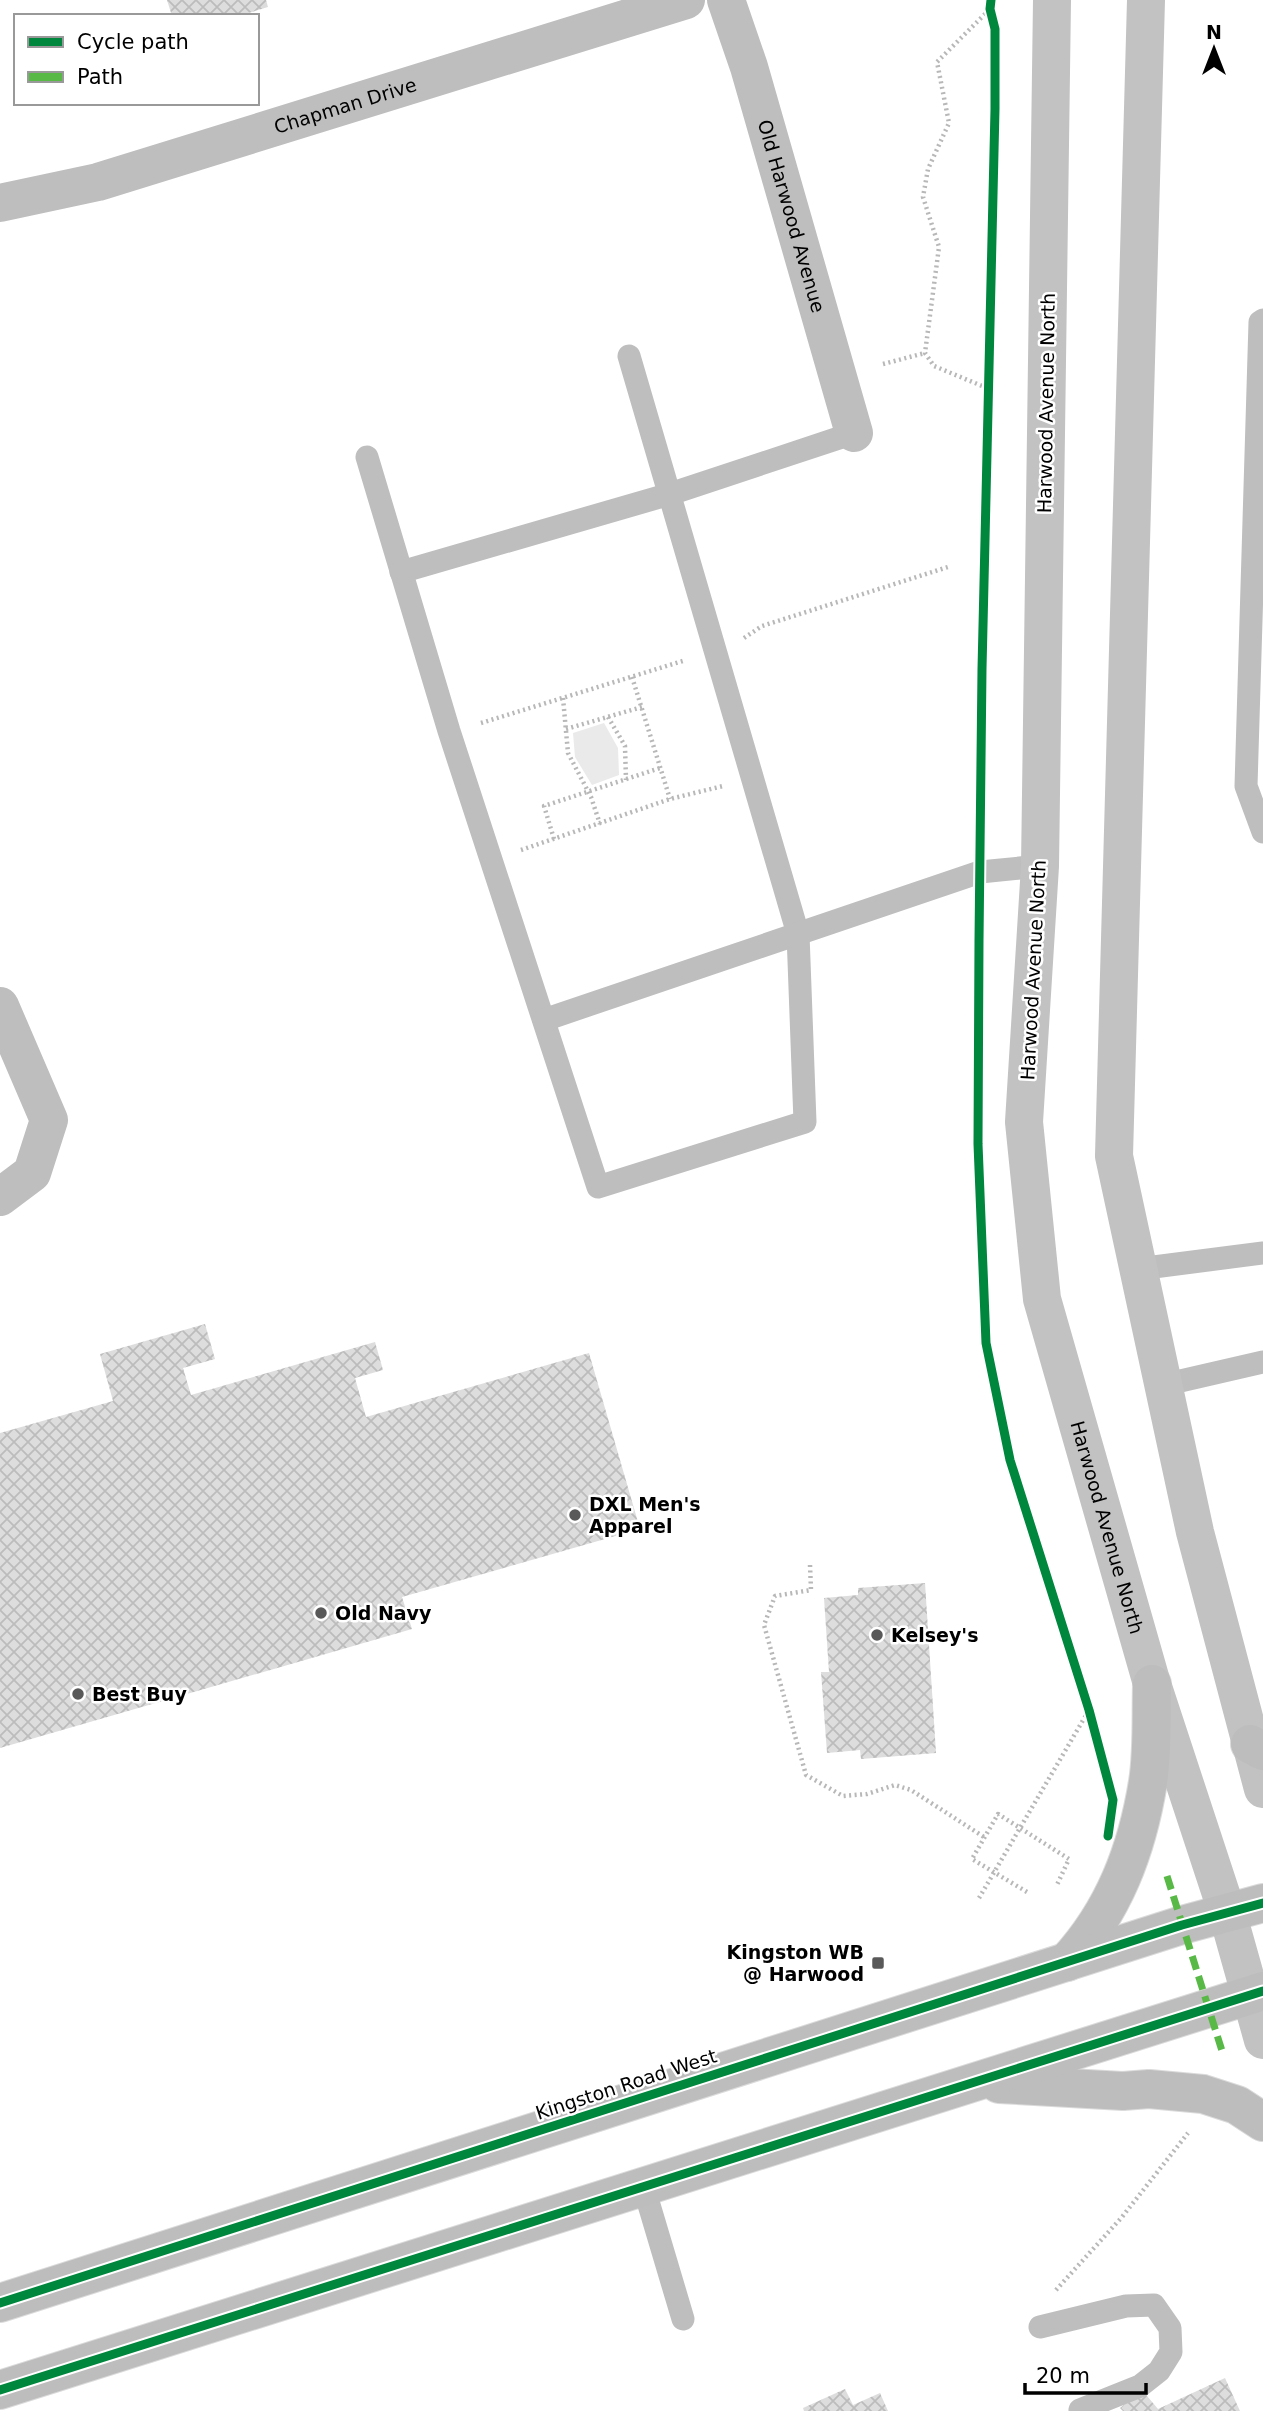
<svg xmlns="http://www.w3.org/2000/svg" width="1263" height="2411" font-family="'DejaVu Sans',sans-serif">
  <defs>
    <pattern id="building-cross-hatch" width="8" height="8" patternUnits="userSpaceOnUse" patternTransform="scale(1.75)"><rect width="8" height="8" fill="#ddd"/><path d="M0 0l8 8M0 8l8-8" fill="none" stroke="#bcbcbc"/></pattern>
  </defs>
  <rect width="100%" height="100%" fill="#fff"/>
  <!-- green -->
  <path fill="#eaeaea" d="M604,723L618,748L619,775L592,785L575,757L573,733Z"/>
  <!-- building -->
  <g fill="url(#building-cross-hatch)">
    <path d="M167,0H266L268,7L239,16H172Z"/>
    <path d="M205,1324L215,1359L183,1368L191,1395L375,1342L383,1370L355,1378L366,1417L589,1353L640,1529L402,1597L412,1629L0,1748V1433L113,1401L100,1354Z"/>
    <path d="M925,1583L936,1753L861,1759L860,1750L827,1753L821,1672H829L824,1598L858,1595V1588Z"/>
    <path d="M1225,2378L1240,2411H1123L1120,2408L1142,2390L1158,2409Z"/>
    <path d="M845,2389L853,2405L880,2393L888,2411H804L803,2408Z"/>
  </g>
  <g fill="none" stroke-linecap="round" stroke-linejoin="round">
    <!-- primary casing -->
    <g stroke="#dbdbdb" stroke-width="40">
      <g id="primary">
        <path d="M1250,1744L1263,1751"/>
        <path d="M1067,1962C1114,1911 1137,1850 1148,1782C1153,1750 1151,1716 1152,1684"/>
        <path d="M999,2084L1123,2091L1149,2089L1203,2094L1237,2105L1263,2122"/>
        <path d="M0,2303L1182,1925L1263,1903"/>
        <path d="M0,2390L1263,1991"/>
      </g>
    </g>
    <!-- path -->
    <g stroke="#b8b8b8" stroke-width="4.5" stroke-dasharray="2 3.5" stroke-linecap="butt">
      <path d="M883,364L925,353"/>
      <path d="M987,388L934,366L925,353L939,247L923,197L928,169L949,123L937,62L990,9"/>
      <path d="M744,638L762,626L948,567"/>
      <path d="M632,677L670,799"/>
      <path d="M563,698L568,753L591,797L600,824"/>
      <path d="M608,717L625,746L626,780"/>
      <path d="M481,723L686,660"/>
      <path d="M566,729L642,707"/>
      <path d="M554,839L544,806L660,768"/>
      <path d="M521,850L670,799L723,786"/>
      <path d="M810,1565L811,1590L775,1596L764,1625L806,1775L843,1796L867,1794L895,1785L911,1790L984,1837"/>
      <path d="M1027,1892L972,1859L998,1814L1069,1859L1056,1887"/>
      <path d="M979,1898L1089,1710"/>
      <path d="M1056,2290L1122,2217L1188,2133"/>
    </g>
    <!-- service -->
    <g stroke="#bebebe" stroke-width="23">
      <path d="M1263,320L1260,322L1246,786L1263,832"/>
      <path d="M367,457L449,731L598,1187L805,1122L798,934L629,356"/>
      <path d="M401,572L670,494L854,433"/>
      <path d="M544,1020L980,872L1040,866"/>
      <path d="M1138,1269L1263,1253"/>
      <path d="M1163,1385L1263,1362"/>
      <path d="M644,2188L683,2319"/>
      <path d="M1040,2327L1126,2306L1154,2305L1170,2328L1171,2352L1159,2371L1140,2386L1080,2410"/>
    </g>
    <!-- minor -->
    <g stroke="#bebebe" stroke-width="38">
      <path id="s1" d="M726,0L749,67L854,433"/>
      <path d="M0,1006L49,1120L32,1173L0,1197"/>
    </g>
    <!-- tertiary -->
    <path stroke="#bebebe" stroke-width="38" id="s2" d="M0,203L98,182L686,0"/>
    <!-- secondary -->
    <g stroke="#c2c2c2" stroke-width="38">
      <path id="s3" d="M1052,0L1040,866L1024,1122L1042,1299L1152,1684L1227,1912L1263,2040"/>
      <path d="M1146,0L1114,1156L1195,1532L1263,1789"/>
    </g>
    <!-- primary -->
    <use href="#primary" stroke="#bdbdbd" stroke-width="38"/>
    <!-- quiet -->
    <path stroke="#58b947" stroke-width="7" stroke-dasharray="14 7" stroke-linecap="butt" d="M1167,1876L1223,2054"/>
    <!-- cycleway casing -->
    <g stroke="#fff" stroke-width="13">
      <g id="cycleway">
        <path d="M991,0L990,9L995,29V109L982,669L979,941L978,1144L986,1343L1010,1460L1089,1710L1113,1800L1108,1836"/>
        <path d="M0,2303L1182,1925L1263,1903"/>
        <path d="M0,2390L1263,1991"/>
      </g>
    </g>
    <!-- cycleway -->
    <use href="#cycleway" stroke="#00873e" stroke-width="9"/>
  </g>
  <!-- markers -->
  <g fill="#595959" stroke="#fff" stroke-width="2.5">
    <circle cx="575" cy="1515" r="7"/>
    <circle cx="321" cy="1613" r="7"/>
    <circle cx="877" cy="1635" r="7"/>
    <circle cx="78" cy="1694" r="7"/>
    <rect x="871" y="1956" width="14" height="14" rx="3.5"/>
  </g>
  <g text-anchor="middle" dominant-baseline="central" stroke-width="5" stroke-linejoin="round" paint-order="stroke">
    <!-- street labels -->
    <g font-size="19" fill="#000" stroke="#fff">
      <text stroke="none"><textPath href="#s2" startOffset="359">Chapman Drive</textPath></text>
      <text stroke="none"><textPath href="#s1" startOffset="226">Old Harwood Avenue</textPath></text>
      <text transform="translate(1046 403) rotate(-89)">Harwood Avenue North</text>
      <text transform="translate(1033 970) rotate(-87)">Harwood Avenue North</text>
      <text stroke="none"><textPath href="#s3" startOffset="1538">Harwood Avenue North</textPath></text>
      <text transform="translate(626 2084) rotate(-18)">Kingston Road West</text>
    </g>
    <!-- poi labels -->
    <g font-size="19" font-weight="bold" fill="#000" stroke="#fff" text-anchor="start">
      <text x="589" y="1504">DXL Men's<tspan x="589" dy="22">Apparel</tspan></text>
      <text x="335" y="1613">Old Navy</text>
      <text x="891" y="1635">Kelsey's</text>
      <text x="92" y="1694">Best Buy</text>
      <text x="864" y="1952" text-anchor="end">Kingston WB<tspan x="864" dy="22">@ Harwood</tspan></text>
    </g>
  </g>
  <!-- legend -->
  <rect x="14" y="14" width="245" height="91" fill="#ffffff" stroke="#999999" stroke-width="2"/>
  <rect x="28" y="37" width="35" height="10" fill="#00873e" stroke="#999999" stroke-width="2"/>
  <text x="77" y="49" font-size="21" fill="#000000">Cycle path</text>
  <rect x="28" y="72" width="35" height="10" fill="#58b947" stroke="#999999" stroke-width="2"/>
  <text x="77" y="84" font-size="21" fill="#000000">Path</text>
  <!-- north arrow -->
  <g transform="translate(1214 49)" stroke="#ffffff" stroke-width="5" paint-order="stroke">
  <path d="M0-5L12 26L0 18L-12 26Z" fill="#000000"/>
  <text y="-10" font-size="19" font-weight="bold" text-anchor="middle" fill="#000000">N</text>
  </g>
  <!-- scale -->
  <path d="M1025 2383v10h121v-10" fill="none" stroke="#000000" stroke-width="3.5"/>
  <text x="1036" y="2383" font-size="21" fill="#000000" stroke="#ffffff" stroke-width="5" paint-order="stroke">20 m</text>
</svg>
